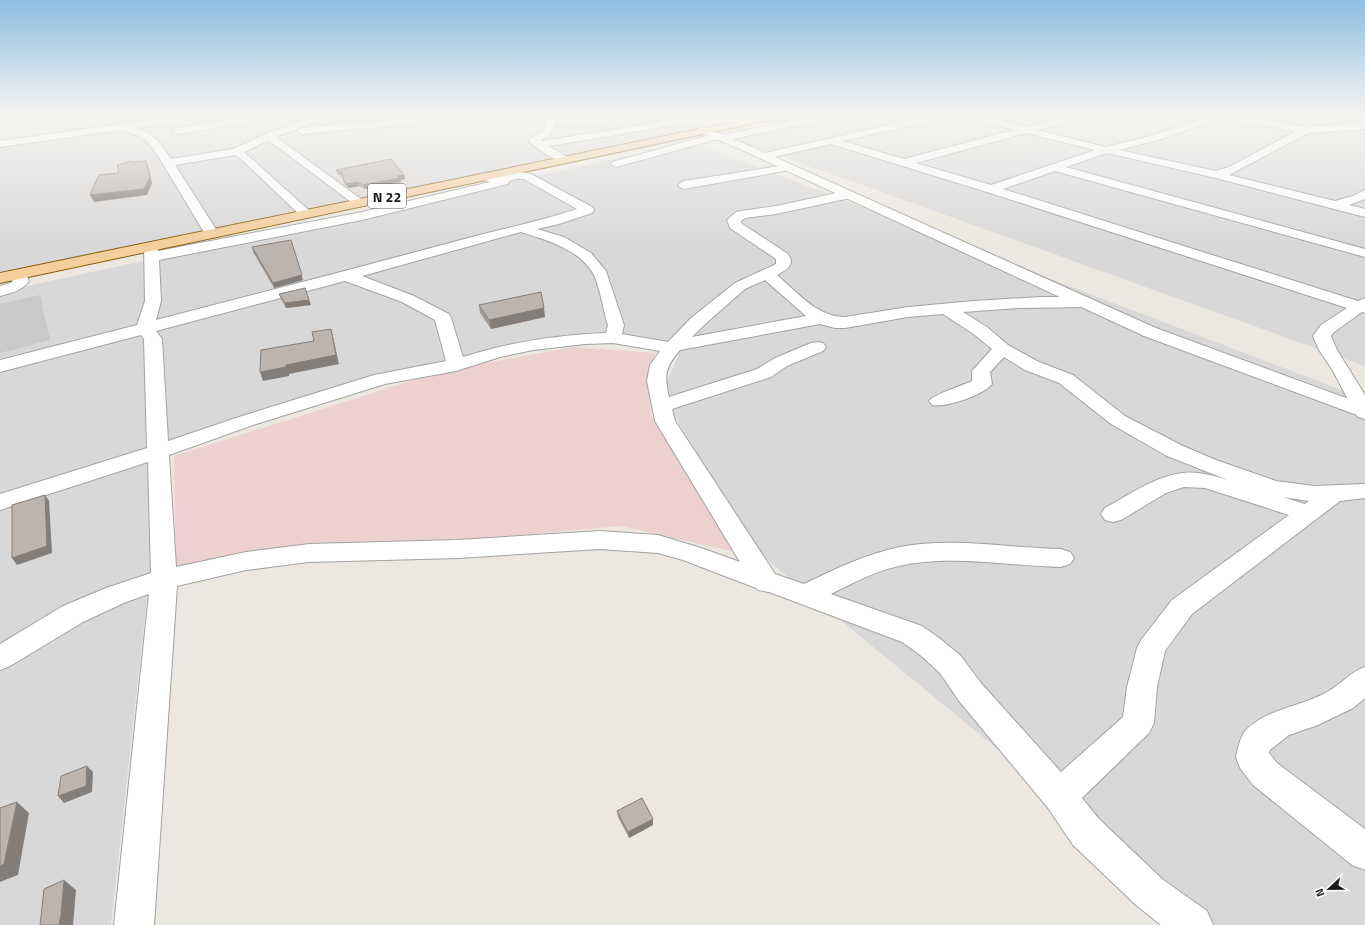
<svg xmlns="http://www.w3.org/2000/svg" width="1365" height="925" font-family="'Titillium Web',sans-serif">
  <rect width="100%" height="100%" fill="#ece8e1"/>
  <!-- residential -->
  <g fill="#d9d8d8">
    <path d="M0,116H716L734,123L0,275Z"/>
    <path d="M793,116H1365V366L715,132Z"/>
    <path d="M692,142L1365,399V925H1212L749,545L662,394L681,349L630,340H548L437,367L163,451L111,925H0V292Z"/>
  </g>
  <!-- commercial -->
  <path fill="#ecd1d0" d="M573,347L655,353L650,414L735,552L621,526L474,539L285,547L176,570L174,456L442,371Z"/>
  <!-- religious -->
  <path fill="#c9c9c9" d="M40,295L50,340L0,353V304Z"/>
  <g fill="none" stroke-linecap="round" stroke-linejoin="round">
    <!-- minor casing -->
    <g stroke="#a2a2a2" stroke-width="2">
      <g id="minor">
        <path d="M179,116H201L196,119L135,128C153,132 162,145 171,159L233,149L268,133L315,116H326L325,118L276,137L365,202L363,205H355L278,147L267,141L244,152L313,214L312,217H302L240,158L235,155L175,165L219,234L217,237H207L205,234L157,154C146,138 139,135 121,130L0,147V141Z"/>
        <path d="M252,116L255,117L257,119L255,121L177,134L172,131L177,128Z"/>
        <path d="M420,116H440L435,119L371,129L360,128L302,134L297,131L302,128L360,122L371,123Z"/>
        <path d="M552,116L593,118L611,116L616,119C607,127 568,123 556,123H554L555,128L550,135L541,140L542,141L660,122L653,118L656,116L673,120L698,116H716L711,119L549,146L567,157L568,159L567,161C557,164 534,147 528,140L543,131L545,128L544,122L551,118Z"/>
        <path d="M816,116H833L828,119L723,141L718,139L616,167L611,164L612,162L717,133L722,135Z"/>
        <path d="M928,116H944L942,118L843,141L904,159L1014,130L969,118L968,116H982L1026,127L1067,116H1080L1079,118L1037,130L1106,147L1151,136L1211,116H1237L1306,127L1365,123V129L1308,133L1229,175L1335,201L1353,196L1365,190V199L1349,205L1365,209V217L1216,178L1107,153L1066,167L1365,249V257L1055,171L1003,189L1358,301L1365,298V313L1362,312L1333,333L1331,336L1337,350L1365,395V419L1358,417L1355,413L1333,371L1319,350L1313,336L1321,325L1347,308L987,192L831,144L765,159L760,156L765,153ZM1221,118L1296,131L1229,167L1216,171L1119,150L1158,140ZM1026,133L1095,150L991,185L916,163Z"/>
        <path d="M786,165L792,168L790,170L684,189L680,187L678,185L680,183L684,181Z"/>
        <path d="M521,172L531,174L592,207L594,210L592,213L559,224L537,229L564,237L591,253L606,271L624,325L622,334L668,342L691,318L735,283L776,264V259L730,228L727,220L736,212L741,211L776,206L846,191L850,192L852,195L850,198L776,214L745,218L741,221V223L788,254C796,265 786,270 777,275C797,292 817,317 845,317L908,307L974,301L1041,297H1086L1092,299L1094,302L1092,305L1086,307L1019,308L963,312L987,327L1008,345L1039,362L1073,375L1125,416L1183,446L1216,460L1276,481L1314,486L1365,484V498L1340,501L1192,614L1165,651L1157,687L1154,723L1149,733L1082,798L1099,819L1162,879L1207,911L1213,925H1161L1136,905L1073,845L1048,808L959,701L940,673L919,654L902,642L769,592L758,590L756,588L683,560L658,553L600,549L458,558L309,562L246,570L177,586L154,925H114L149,594L126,602L83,622L10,666L0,670V644L63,606L106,588L151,573L148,462L0,510V494L147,448L144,339L141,335L0,372V360L137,325L145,301L144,247L146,244L151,243L156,244L158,251L362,212L490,182L480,178L478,176L480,174L484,173L495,176ZM516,179H524L577,209C538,222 497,230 457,241C357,268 256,294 156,320L161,301L159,260L362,220L508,184L509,181ZM521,232C546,240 580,249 594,275C599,285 604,312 608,325L606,333C557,335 509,342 463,357L451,318L449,314L414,296L362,276ZM765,280L806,316L692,337L703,326L745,289ZM345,281L402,302L435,320L446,361L374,375L242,416L168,441L162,339L156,331ZM943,314L975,335L992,349L972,371V381C962,386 934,394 929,401L932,405C945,408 984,395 992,384L990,372L1004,357L1025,370L1059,383L1111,424L1167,456L1228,480C1214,476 1198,471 1183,473C1155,476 1129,495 1105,508L1101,514L1105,520L1113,522L1121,520L1166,493L1184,487L1205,488L1289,515L1172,600L1141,640L1137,648L1127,687L1123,717L1061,772L981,683L960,655L939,638L922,626L831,594C853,583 875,571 899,566C950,554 1009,566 1061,567L1070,564L1074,558L1070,552L1061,549C1008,548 952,537 900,547C866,554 835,569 804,584L775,574L675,421L672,409L771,377L787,366L823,351L826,347L823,343L817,342L811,343L775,358L757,369L669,397C664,376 665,367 680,350L820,324L835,328H845L908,317ZM613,343L660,351L650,365L647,381L655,421L740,562L701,548L658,535L600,531L458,540L309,544L246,552L176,567L169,455L256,424L385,384L456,371L500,357L533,350L585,344ZM1283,497L1309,501L1305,504Z"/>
        <path d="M20,269L25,271L29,281C22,291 11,293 0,296V286L11,283L13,280L12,274L15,271Z"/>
        <path d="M1365,667V698L1353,708L1318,725L1289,735L1270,750L1269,753L1277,763L1365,829V870L1352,865L1253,785L1240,768L1236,757C1238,749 1240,737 1245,731C1268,707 1305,707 1332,689C1343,682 1351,672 1365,667Z"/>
      </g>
    </g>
    <!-- tertiary casing -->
    <g stroke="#a2a2a2" stroke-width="2">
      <g id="tertiary">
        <path d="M715,116H727L741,121L743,123L738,126L735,125Z"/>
        <path d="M702,127L748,145L1156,328L1365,405V418L1144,336L740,149L699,132L697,130L699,128Z"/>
      </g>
    </g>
    <!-- primary casing -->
    <g stroke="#875e0a" stroke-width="2">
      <path id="primary" d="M762,116H779L774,119L0,283V273Z"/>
    </g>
    <!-- minor -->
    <use href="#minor" fill="#fff" fill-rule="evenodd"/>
    <!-- tertiary -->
    <use href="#tertiary" fill="#fff" fill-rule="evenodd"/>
    <!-- primary -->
    <use href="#primary" fill="#f4ce9d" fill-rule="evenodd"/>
  </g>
  <!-- wall -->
  <g fill="#a29b96">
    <path d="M336,170L404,175L405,179L400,180L401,182L365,189L359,186L349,188L345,185L343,177L337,174Z"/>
    <path d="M252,247L303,280L274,288L253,252Z"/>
    <path d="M279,294L311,305L286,308L281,299Z"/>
    <path d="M479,305L545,317L491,329L480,313Z"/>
    <path d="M617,811L653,819V825L629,838L618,817Z"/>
  </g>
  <!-- shaded-wall -->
  <g fill="#847e7a">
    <path d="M146,161L148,167L152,183L147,195L94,202L90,195Z"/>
    <path d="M404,175L405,179L400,180L401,182L365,189L363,185L397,176Z"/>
    <path d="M358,182L359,186L349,188L347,184Z"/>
    <path d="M291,240L303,280L274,288L273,283Z"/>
    <path d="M305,288L311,305L286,308L285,303Z"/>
    <path d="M544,308L545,317L491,329L489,320Z"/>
    <path d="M331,329L333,337L339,364L289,374V376L263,381L260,372L286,365Z"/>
    <path d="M45,495L49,501L52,553L17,565L12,558Z"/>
    <path d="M87,766L93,772L92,792L64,803L58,796Z"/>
    <path d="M17,802L29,813L18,875L0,882V866Z"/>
    <path d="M653,819V825L629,838L628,832Z"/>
    <path d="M64,880L76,890L73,925H59Z"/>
  </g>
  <!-- building -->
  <g fill="#bcb4ae" stroke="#847e7a">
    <path d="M391,159L404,175L397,176L400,178L363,185L358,182L347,184L344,181L342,173L336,170Z"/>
    <path d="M129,161L133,162L146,161L150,177L144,189L90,195L99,175L119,173L117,165L126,163Z"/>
    <path d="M291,240L302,275L273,283L252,247Z"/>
    <path d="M305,288L309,300L285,303L279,294Z"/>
    <path d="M541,292L544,308L489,320L479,305Z"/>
    <path d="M331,329L336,355L286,365V367L260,372L261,350L314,341L312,332Z"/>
    <path d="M45,495L47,546L12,558V505Z"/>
    <path d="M87,766L86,786L58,796L61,776Z"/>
    <path d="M642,798L653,819L628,832L617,811Z"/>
    <path d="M17,802L4,864L0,866V808Z"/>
    <path d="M64,880L61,915L59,925H40L44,889Z"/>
  </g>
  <!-- sky -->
  <linearGradient id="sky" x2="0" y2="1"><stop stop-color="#8dbde1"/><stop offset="0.47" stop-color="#f6f5f2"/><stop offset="1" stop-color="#f6f5f2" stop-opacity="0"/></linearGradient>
  <rect width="1365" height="245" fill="url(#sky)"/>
  <g text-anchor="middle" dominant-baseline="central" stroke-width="3.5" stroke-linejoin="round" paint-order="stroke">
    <!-- shield labels -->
    <rect fill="#fff" stroke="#5f5f5f" stroke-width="1" x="368" y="184" width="38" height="24" rx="3"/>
    <g font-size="14" font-weight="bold" fill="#1b1b1b">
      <text x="387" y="196">N 22</text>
    </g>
  </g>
  <!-- north arrow -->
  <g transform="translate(1329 889) rotate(248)" stroke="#ffffff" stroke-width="3" paint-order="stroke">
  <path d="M0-3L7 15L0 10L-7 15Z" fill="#1b1b1b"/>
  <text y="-6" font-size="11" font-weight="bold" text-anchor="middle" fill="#1b1b1b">N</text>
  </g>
</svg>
